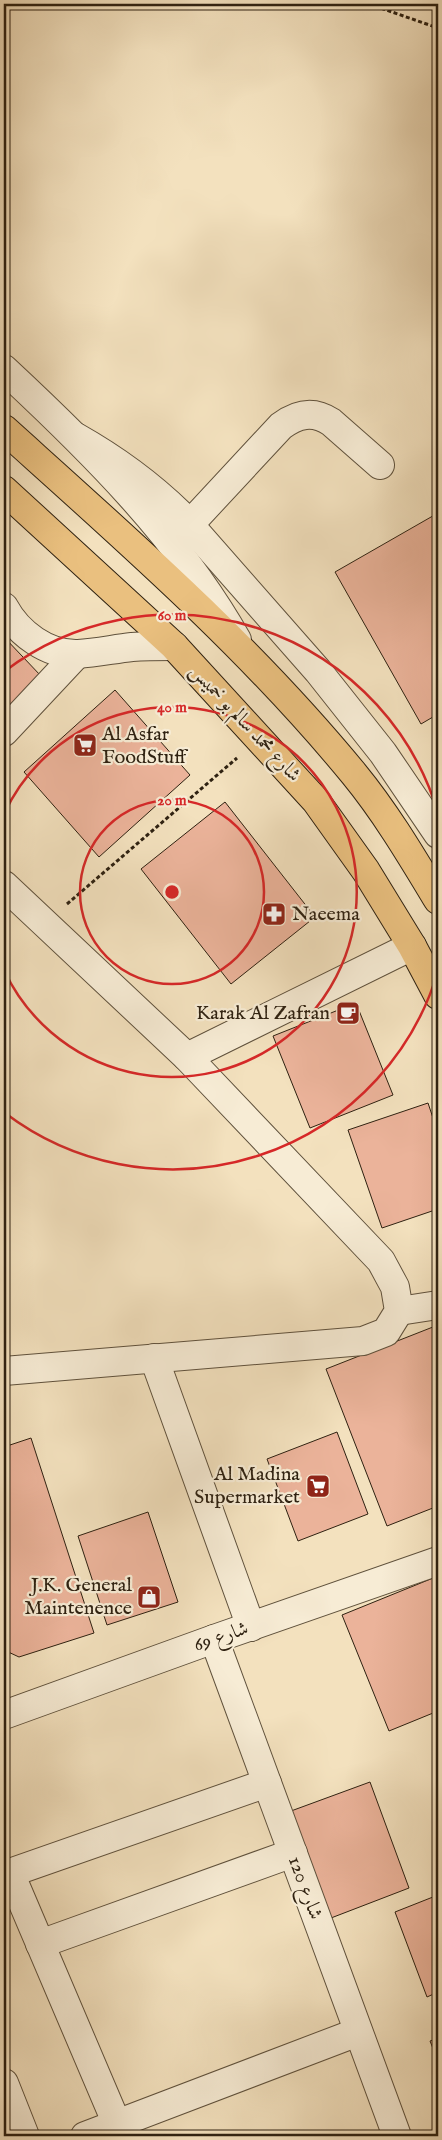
<svg xmlns="http://www.w3.org/2000/svg" width="442" height="2140" font-family="'IM FELL English',Amiri,serif">
  <rect width="100%" height="100%" fill="#f3e1be"/>
  <filter id="stains"><feTurbulence type="fractalNoise" baseFrequency=".004" numOctaves="4"/><feColorMatrix values="0 0 0 0 .2 0 0 0 0 .09 0 0 0 0 .02 0 0 0 .5 -.17"/></filter>
  <radialGradient id="worn" r=".72"><stop offset=".6" stop-color="#630" stop-opacity="0"/><stop offset="1" stop-color="#630" stop-opacity=".3"/></radialGradient>
  <!-- building -->
  <g fill="#ebb39a" stroke="#2e2111">
    <path d="M438,513V714L421,724L335,572Z"/>
    <path d="M4,637L41,676L4,713Z"/>
    <path d="M115,690L190,775L99,857L24,772Z"/>
    <path d="M225,802L315,917L231,984L141,869Z"/>
    <path d="M356,1003L393,1095L310,1128L273,1036Z"/>
    <path d="M428,1103L438,1133V1209L382,1228L348,1130Z"/>
    <path d="M438,1325V1506L387,1526L326,1369Z"/>
    <path d="M337,1432L368,1514L298,1541L267,1459Z"/>
    <path d="M31,1438L94,1633L19,1657L4,1650V1447Z"/>
    <path d="M148,1512L178,1602L107,1625L78,1536Z"/>
    <path d="M438,1576V1711L389,1731L342,1615Z"/>
    <path d="M370,1782L409,1888L331,1918L291,1811Z"/>
    <path d="M438,1895V1992L427,1997L395,1912Z"/>
    <path d="M438,2038V2061L430,2041Z"/>
  </g>
  <g fill="none" stroke-linecap="round" stroke-linejoin="round">
    <!-- minor casing -->
    <g stroke="#5f513c" stroke-width="30">
      <g id="minor">
        <path d="M4,369C91,450 178,536 237,640"/>
        <path d="M76,437C115,459 148,483 180,514L318,671L383,753L438,834"/>
        <path d="M189,525L281,426C297,414 313,410 331,422L380,465"/>
        <path d="M4,607C18,633 47,655 78,654C96,653 114,649 132,647C146,646 160,646 174,646"/>
        <path d="M4,732L77,654"/>
        <path d="M4,885L187,1057L381,1261L395,1287L399,1311L386,1332L363,1341L4,1371"/>
        <path d="M187,1057L412,946"/>
        <path d="M399,1311L438,1305"/>
        <path d="M154,1358L251,1627"/>
        <path d="M214,1639L397,2136"/>
        <path d="M4,1715L214,1639L438,1561"/>
        <path d="M10,1873L122,2136"/>
        <path d="M4,1875L267,1783"/>
        <path d="M40,1944L293,1853"/>
        <path d="M4,2083L25,2136"/>
        <path d="M85,2136L358,2032"/>
      </g>
    </g>
    <!-- major casing -->
    <g stroke="#2e2111" stroke-width="30">
      <g id="major">
        <path d="M4,429C125,538 250,647 354,774C386,813 412,857 438,900"/>
        <path d="M4,490L174,646L316,801L366,871L412,946L438,995"/>
      </g>
    </g>
    <!-- path -->
    <g stroke="#2e2111" stroke-width="3" stroke-dasharray="4 2.5" stroke-linecap="butt">
      <path d="M369,4L438,28"/>
      <path d="M67,904L237,758"/>
    </g>
    <!-- minor -->
    <use href="#minor" stroke="#f7ecd5" stroke-width="28"/>
    <!-- major -->
    <use href="#major" stroke="#eac07f" stroke-width="28"/>
  </g>
  <!-- distance rings -->
  <g fill="none" stroke="#d62828" stroke-width="2.5">
    <circle cx="172" cy="892" r="92"/>
    <path d="M4 814A185 185 0 1 1 4 970"/>
    <path d="M438 971A277 277 0 0 1 5 1113M5 671A277 277 0 0 1 438 813"/>
  </g>
  <!-- icons -->
  <defs>
    <g id="supermarket-square" transform="scale(1.25)"><rect x="-9" y="-9" width="18" height="18" rx="4" fill="#8f2418" stroke="#f7ecd5"/><path d="M-6-5.5h2.5l.6 2H6L4.5 2H-2.5L-4.4-4H-6ZM-1.5 3.2a1.3 1.3 0 1 0 .1 0ZM3 3.2a1.3 1.3 0 1 0 .1 0Z" fill="#fff"/></g>
    <g id="pharmacy-square" transform="scale(1.25)"><rect x="-9" y="-9" width="18" height="18" rx="4" fill="#8f2418" stroke="#f7ecd5"/><path d="M-2-6h4v4h4v4h-4v4h-4v-4h-4v-4h4Z" fill="#fff"/></g>
    <g id="cafe-square" transform="scale(1.25)"><rect x="-9" y="-9" width="18" height="18" rx="4" fill="#8f2418" stroke="#f7ecd5"/><path d="M-5.5-4.5H6V0H3Q3 3.5 0 3.5H-2.5Q-5.5 3.5-5.5 0ZM3-3.2v2h1.7v-2ZM-6 4.5H4V6H-6Z" fill="#fff"/></g>
    <g id="shop-square" transform="scale(1.25)"><rect x="-9" y="-9" width="18" height="18" rx="4" fill="#8f2418" stroke="#f7ecd5"/><path d="M-5-2.5h2.3a2.7 3.5 0 0 1 5.4 0H5L5.5 6h-11ZM-1.5-2.5h3a1.5 2.3 0 0 0-3 0Z" fill="#fff"/></g>
  </defs>
  <g fill-rule="evenodd">
    <use href="#supermarket-square" x="85" y="745"/>
    <use href="#pharmacy-square" x="274" y="914"/>
    <use href="#cafe-square" x="348" y="1013"/>
    <use href="#supermarket-square" x="318" y="1486"/>
    <use href="#shop-square" x="149" y="1597"/>
  </g>
  <g text-anchor="middle" dominant-baseline="central" stroke-width="4.5" stroke-linejoin="round" paint-order="stroke">
    <!-- street labels -->
    <g font-size="20" fill="#2e2111" stroke="#f7ecd5">
      <text transform="translate(245 723) rotate(47)">شارع محمد سالم بو خميس</text>
      <text transform="translate(221 1637) rotate(-19)">شارع 69</text>
      <text transform="translate(305 1888) rotate(70)">شارع 120</text>
    </g>
    <!-- poi labels -->
    <g font-size="20" fill="#2e2111" stroke="#f7ecd5" text-anchor="end">
      <text x="102" y="734" text-anchor="start">Al Asfar<tspan x="102" dy="23">FoodStuff</tspan></text>
      <text x="292" y="914" text-anchor="start">Naeema</text>
      <text x="330" y="1013">Karak Al Zafran</text>
      <text x="300" y="1474">Al Madina<tspan x="300" dy="23">Supermarket</tspan></text>
      <text x="132" y="1585">J.K. General<tspan x="132" dy="23">Maintenence</tspan></text>
    </g>
  </g>
  <circle cx="172" cy="892" r="8" fill="#d62828" stroke="#f7ecd5" stroke-width="2.5"/>
  <g font-size="15" text-anchor="middle" font-weight="bold" fill="#d62828" stroke="#f7ecd5" stroke-width="4.5" stroke-linejoin="round" paint-order="stroke">
    <text x="172" y="620">60 m</text>
    <text x="172" y="712">40 m</text>
    <text x="172" y="805">20 m</text>
  </g>
  <!-- margin -->
  <rect width="442" height="2140" fill="none" stroke="#f3e1be" stroke-width="20"/>
  <rect x="5" y="5" width="432" height="2130" fill="none" stroke="#2e2111" stroke-width="2.5"/>
  <rect x="10" y="10" width="422" height="2120" fill="none" stroke="#2e2111"/>
  <rect width="100%" height="100%" filter="url(#stains)"/>
  <rect width="100%" height="100%" fill="url(#worn)"/>
</svg>
